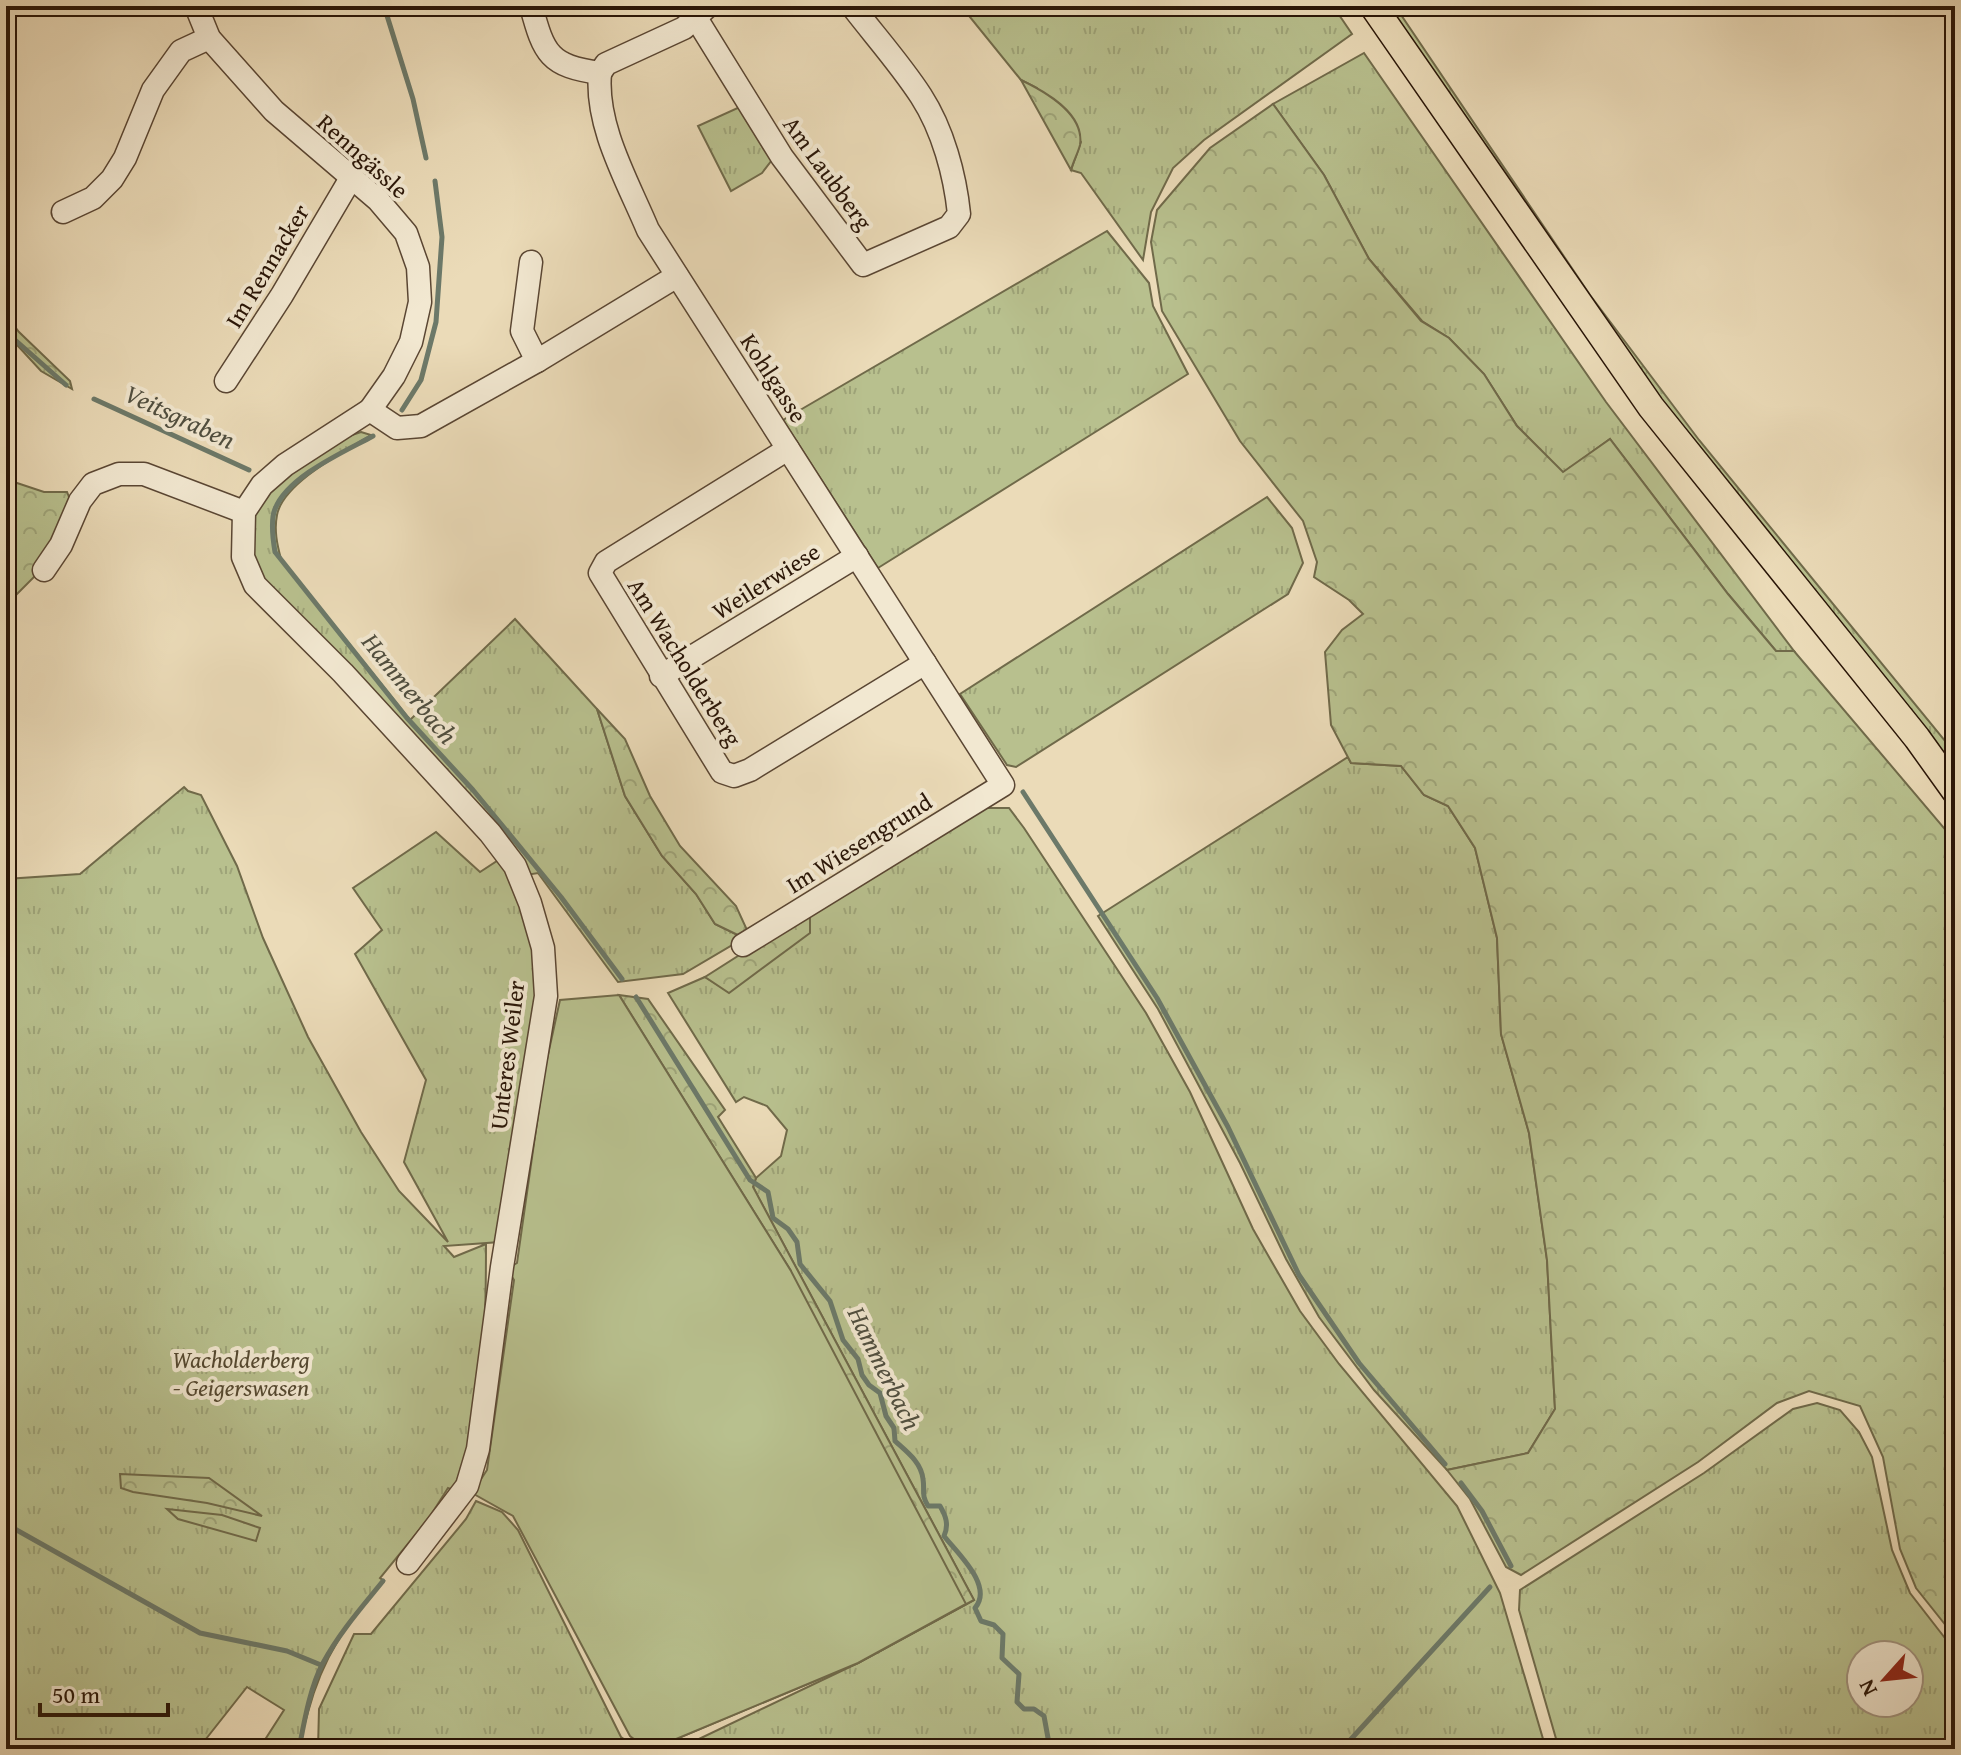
<svg xmlns="http://www.w3.org/2000/svg" width="1961" height="1755" font-family="'Gentium Book Plus',serif">
  <defs>
    <pattern id="grass-tufts" width="24" height="20" patternUnits="userSpaceOnUse" patternTransform="scale(2)"><rect width="24" height="20" fill="#b8c08e"/><path d="M3 7l-1-3M5 7V3M7 7l1-3M15 17l-1-3M17 17v-4M19 17l1-3" fill="none" stroke="#9ea479"/></pattern>
    <pattern id="forest-crowns" width="20" height="18" patternUnits="userSpaceOnUse" patternTransform="scale(2)"><rect width="20" height="18" fill="#b8c08e"/><path d="M2 6a3 3 0 1 1 6 0M12 15a3 3 0 1 1 6 0" fill="none" stroke="#9ea479"/></pattern>
  </defs>
  <rect width="100%" height="100%" fill="#ebdbb8"/>
  <filter id="stains"><feTurbulence type="fractalNoise" baseFrequency=".0025" numOctaves="4"/><feColorMatrix values="0 0 0 0 .2 0 0 0 0 .09 0 0 0 0 .02 0 0 0 .5 -.17"/></filter>
  <radialGradient id="worn" r=".72"><stop offset=".6" stop-color="#630" stop-opacity="0"/><stop offset="1" stop-color="#630" stop-opacity=".3"/></radialGradient>
  <!-- grass -->
  <g fill="url(#grass-tufts)" stroke="#706a4a" stroke-width="2" fill-rule="evenodd">
    <path d="M961,6H1333L1352,34L1204,140L1173,168L1151,212L1143,260L1081,173L1071,170L1081,142L1037,88L1021,80Z"/>
    <path d="M1383,6H1395L1590,295L1699,440L1955,753V770L1708,469Z"/>
    <path d="M1364,53L1606,402L1794,651H1776L1728,594L1610,439L1563,473L1517,426L1484,374L1449,338L1422,321L1369,259L1324,175L1273,104Z"/>
    <path d="M742,106L775,156L762,173L731,191L698,126Z"/>
    <path d="M1107,231L1149,283L1153,306L1188,374L878,568L783,420Z"/>
    <path d="M361,432L371,435C345,451 283,483 277,515C274,530 277,544 281,559L410,720L515,619L597,709L625,796L662,856L696,894L715,924L744,938L683,974L618,982L538,873L526,875L258,580L249,554L251,514L262,491L349,436Z"/>
    <path d="M1267,497L1292,528L1303,563L1288,594L1016,767L1007,765L960,694Z"/>
    <path d="M1348,757L1351,763L1401,766L1424,795L1448,806L1475,848L1497,938L1501,1034L1529,1133L1547,1260L1555,1409L1528,1453L1447,1470L1374,1390L1319,1317L1286,1259L1240,1163L1158,1009L1098,916Z"/>
    <path d="M184,787L188,791L201,795L237,866L263,938L308,1037L361,1132L399,1191L448,1242L404,1162L426,1080L355,954L382,930L353,888L436,832L480,872L500,859L529,924L539,1000L500,1242L444,1246L454,1257L486,1244C486,1326 486,1413 453,1490L448,1488L429,1518L380,1578L384,1581C346,1624 323,1656 308,1712C305,1724 300,1736 300,1749H259L284,1710L247,1687L198,1749H6V879L80,874Z"/>
    <path d="M983,808H1009L1024,828L1146,1013L1190,1092L1253,1229L1300,1311L1339,1364L1457,1506L1500,1593L1546,1749H678L858,1663L974,1600L753,1187L756,1178L781,1156L787,1130L767,1106L744,1097L736,1102L668,993L705,977L729,992L810,910Z"/>
    <path d="M1817,1403L1840,1410L1859,1432L1872,1457L1892,1550L1910,1593L1955,1651V1749H1559L1519,1610L1520,1590L1704,1473L1793,1409ZM1861,1655H1909V1703H1861Z"/>
    <path d="M476,1501L502,1512L518,1530L621,1737L638,1749H318L319,1709L354,1634H371L466,1519Z"/>
  </g>
  <!-- forest -->
  <g fill="url(#forest-crowns)" stroke="#706a4a" stroke-width="2">
    <path d="M1021,80C1044,91 1085,113 1080,145C1078,153 1073,162 1071,170Z"/>
    <path d="M1273,104L1324,175L1369,259L1421,321L1449,338L1484,374L1517,426L1563,472L1610,439L1728,594L1776,651H1794L1955,841V1637L1916,1588L1900,1549L1883,1457L1860,1406L1809,1391L1777,1403L1698,1462L1521,1575L1506,1567L1470,1499L1447,1470L1528,1453L1555,1409L1547,1260L1529,1133L1501,1034L1497,938L1475,848L1448,806L1424,795L1401,766L1351,763L1331,725L1325,652L1342,630L1363,614L1349,600L1314,577L1317,562L1303,521L1240,441L1162,311L1151,242L1157,210L1210,148Z"/>
    <path d="M6,315L19,332L70,381L72,389L41,371L6,333Z"/>
    <path d="M14,482L44,492H67L71,502L36,575L6,605V535L11,518Z"/>
    <path d="M597,709L625,739L650,796L680,846L736,906L747,930L744,938L715,924L696,894L662,856L625,796Z"/>
    <path d="M810,910V933L729,993L705,977Z"/>
    <path d="M619,995L648,999L725,1110L718,1117L756,1178L753,1187L974,1600L858,1663L669,1742L791,1271Z"/>
    <path d="M120,1474L209,1478L262,1516L207,1503L133,1492L121,1488Z"/>
    <path d="M167,1509L222,1515L260,1528L256,1541L178,1519Z"/>
  </g>
  <!-- pitch -->
  <path fill="#b8c08e" stroke="#706a4a" stroke-width="2" d="M619,995L791,1271L966,1604L858,1663L669,1742L643,1746L630,1736L513,1516L472,1493L487,1470L514,1280L507,1269L517,1263L544,1073L560,1000Z"/>
  <g fill="none" stroke-linecap="round" stroke-linejoin="round">
    <!-- stream -->
    <g stroke="#6c7969" stroke-width="5">
      <path d="M384,6L413,99L426,158"/>
      <path d="M6,332L66,385"/>
      <path d="M94,399L249,470"/>
      <path d="M402,410L421,380L436,322L442,237L435,181"/>
      <path d="M373,436C344,452 288,476 275,509C270,521 273,540 275,552L407,718L473,790L561,897L622,979"/>
      <path d="M1023,792L1157,998L1228,1127L1299,1275L1359,1363L1445,1464"/>
      <path d="M636,997L750,1180L768,1192L773,1218L788,1229L797,1242L800,1264L830,1301L843,1340L858,1359L862,1375L869,1385L880,1393L886,1416L894,1428L895,1441C907,1452 921,1462 923,1479C925,1491 921,1495 928,1506H940C946,1516 949,1525 944,1536C957,1553 994,1586 975,1608L981,1621L994,1625L1003,1634L1002,1658L1019,1674L1017,1702L1024,1709H1034L1044,1716L1050,1749"/>
      <path d="M1461,1483L1482,1511L1511,1566"/>
      <path d="M6,1524L200,1633L287,1651L321,1665"/>
      <path d="M299,1749C304,1723 310,1687 323,1663C339,1633 362,1607 383,1581"/>
      <path d="M1342,1749L1490,1587"/>
    </g>
    <!-- minor casing -->
    <g stroke="#5a4633" stroke-width="25">
      <g id="minor">
        <path d="M196,6L209,38L274,111L378,200L406,233L418,267L420,302L411,342L394,376L370,410"/>
        <path d="M531,6C544,54 549,66 600,73C595,126 628,182 648,230L1003,785L743,945"/>
        <path d="M696,18L782,157L863,265L949,227L959,214C955,175 943,130 921,96C901,65 875,36 852,6"/>
        <path d="M600,73L606,64L684,28L708,6"/>
        <path d="M63,212L93,198L112,179L125,158L153,90L181,51L209,38"/>
        <path d="M531,262L522,331L537,361"/>
        <path d="M226,381L282,295L351,178"/>
        <path d="M788,449L606,562L600,573L722,772L734,776L750,770L925,663"/>
        <path d="M44,570L61,545L80,501L93,484L119,474H144L244,512"/>
        <path d="M661,676L857,556"/>
        <path d="M408,1563L467,1486L478,1449L502,1267L546,996L543,948L530,903L515,866L490,833L343,673L255,585L243,557L244,512L262,485L285,465L370,410L397,428L421,426L537,361L677,276"/>
      </g>
    </g>
    <!-- major casing -->
    <g stroke="#291507" stroke-width="29">
      <path id="major" d="M1373,6L1651,407L1917,738L1955,791"/>
    </g>
    <!-- minor -->
    <use href="#minor" stroke="#f2e8d1" stroke-width="22"/>
    <!-- major -->
    <use href="#major" stroke="#ebdbb8" stroke-width="26"/>
  </g>
  <g text-anchor="middle" dominant-baseline="central" stroke-width="8" stroke-linejoin="round" paint-order="stroke">
    <!-- street labels -->
    <g font-size="24" fill="#291507" stroke="#f2e8d1">
      <text transform="translate(363 156) rotate(42)">Renngässle</text>
      <text transform="translate(828 173) rotate(54)">Am Laubberg</text>
      <text transform="translate(267 266) rotate(-59)">Im Rennacker</text>
      <text transform="translate(774 378) rotate(57)">Kohlgasse</text>
      <text transform="translate(766 581) rotate(-32)">Weilerwiese</text>
      <text transform="translate(685 662) rotate(58)">Am Wacholderberg</text>
      <text transform="translate(859 843) rotate(-32)">Im Wiesengrund</text>
      <text transform="translate(507 1055) rotate(-83)">Unteres Weiler</text>
    </g>
    <!-- park labels -->
    <g font-size="24" font-style="italic" fill="#544830" stroke="#f2e8d1">
      <text x="241" y="1359">Wacholderberg<tspan x="241" dy="28">- Geigerswasen</tspan></text>
    </g>
    <!-- water labels -->
    <g font-size="26" font-style="italic" fill="#504f40" stroke="#f2e8d1">
      <text transform="translate(180 416) rotate(25)">Veitsgraben</text>
      <text transform="translate(410 688) rotate(51)">Hammerbach</text>
      <text transform="translate(885 1368) rotate(64)">Hammerbach</text>
    </g>
  </g>
  <!-- margin -->
  <rect width="1961" height="1755" fill="none" stroke="#ebdbb8" stroke-width="32"/>
  <rect x="8" y="8" width="1945" height="1739" fill="none" stroke="#291507" stroke-width="4"/>
  <rect x="16" y="16" width="1929" height="1723" fill="none" stroke="#291507" stroke-width="2"/>
  <!-- north arrow -->
  <g transform="translate(1885 1679) rotate(243)"><circle r="38" fill="#f2e8d1" stroke="#a29480" stroke-width="2"/>
  <path d="M0-6L14 30L0 20L-14 30Z" fill="#8f2418"/>
  <text y="-12" font-size="22" font-weight="bold" text-anchor="middle" fill="#291507">N</text>
  </g>
  <!-- scale -->
  <path d="M40 1703v12h128v-12" fill="none" stroke="#291507" stroke-width="4"/>
  <text x="52" y="1703" font-size="24" fill="#291507" stroke="#f2e8d1" stroke-width="6" paint-order="stroke">50 m</text>
  <rect width="100%" height="100%" filter="url(#stains)"/>
  <rect width="100%" height="100%" fill="url(#worn)"/>
</svg>
